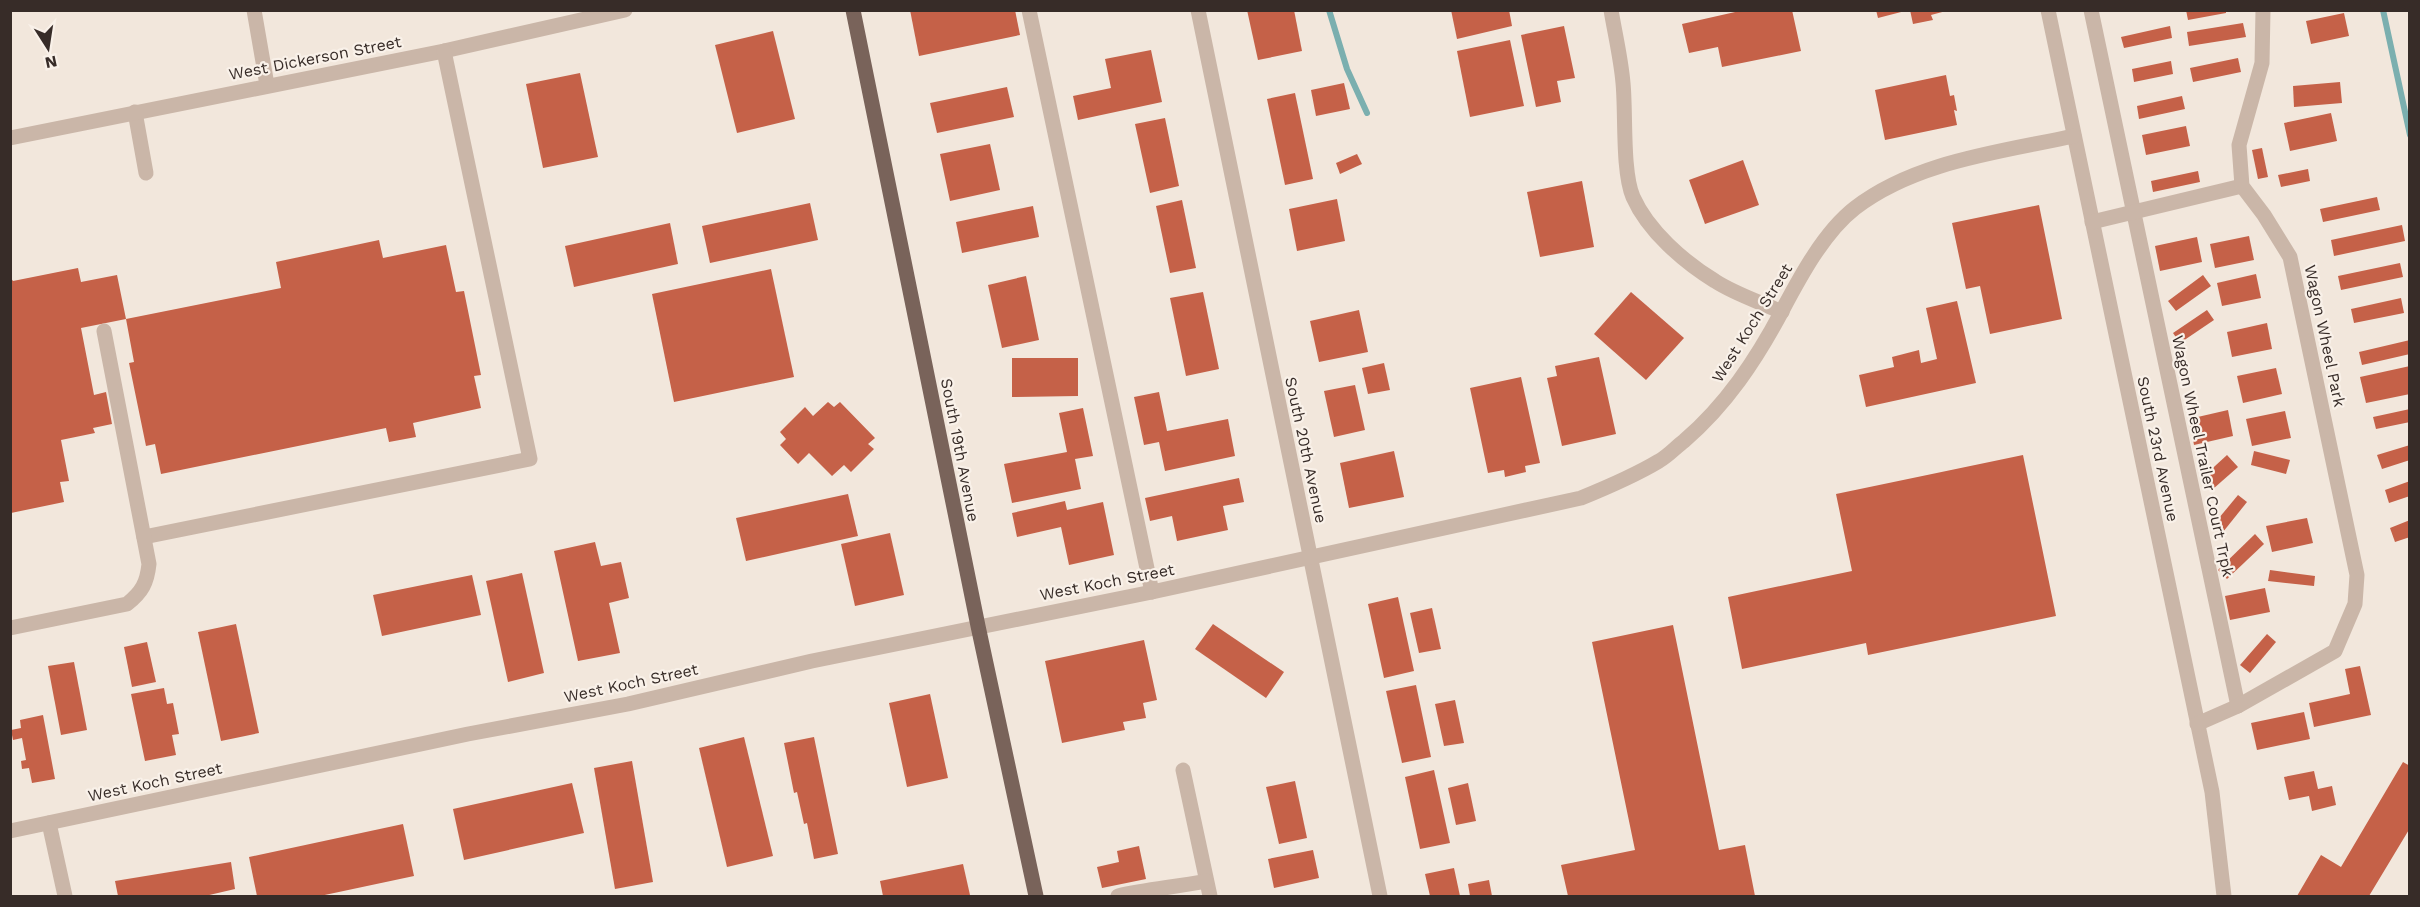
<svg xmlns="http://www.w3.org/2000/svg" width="2420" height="907" font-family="'Work Sans',sans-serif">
  <rect width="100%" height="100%" fill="#f2e7dc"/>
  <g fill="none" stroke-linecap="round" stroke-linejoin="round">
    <!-- stream -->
    <g stroke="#7bafaf" stroke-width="6">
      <path d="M1329,10L1347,69L1367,113"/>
      <path d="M2383,10L2410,135"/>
    </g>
  </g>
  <!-- building -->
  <g fill="#c56148">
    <path d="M910,10H1015L1020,35L919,56Z"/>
    <path d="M1247,10H1294L1302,51L1258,60Z"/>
    <path d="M1451,10H1509L1512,26L1457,39Z"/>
    <path d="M1744,10H1792L1801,51L1722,67L1718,47L1689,53L1682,24Z"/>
    <path d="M1876,10H1905V11L1878,18Z"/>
    <path d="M1910,10H1946V11L1931,15L1933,20L1913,24Z"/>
    <path d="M2186,10H2226V13L2188,20Z"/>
    <path d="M2344,13L2349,36L2311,44L2306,21Z"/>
    <path d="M2243,23L2246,37L2189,46L2187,32Z"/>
    <path d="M1564,26L1575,78L1557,81L1561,102L1536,107L1521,35Z"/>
    <path d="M2170,26L2172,38L2124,48L2121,37Z"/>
    <path d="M773,31L795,119L737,133L715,45Z"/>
    <path d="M1510,40L1524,106L1470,117L1457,51Z"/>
    <path d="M1151,50L1162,102L1078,120L1073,96L1111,88L1105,59Z"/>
    <path d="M2238,58L2241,72L2193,82L2190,68Z"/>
    <path d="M2171,61L2173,74L2134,82L2132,69Z"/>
    <path d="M580,73L598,157L543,168L526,84Z"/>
    <path d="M1946,75L1950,96L1954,95L1957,111L1954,110L1957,125L1885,140L1875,90Z"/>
    <path d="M2340,82L2342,103L2294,107L2293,86Z"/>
    <path d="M1344,83L1350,109L1316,116L1311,90Z"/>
    <path d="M1007,87L1014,117L937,133L930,103Z"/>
    <path d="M1295,93L1313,179L1285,185L1267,99Z"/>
    <path d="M2182,96L2185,109L2139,119L2137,106Z"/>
    <path d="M2331,113L2337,141L2290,151L2284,123Z"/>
    <path d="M1165,118L1179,186L1150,193L1135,124Z"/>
    <path d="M2186,126L2190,146L2146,155L2142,135Z"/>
    <path d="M990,144L1000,190L950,201L940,154Z"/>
    <path d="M2262,148L2268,177L2258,179L2252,150Z"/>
    <path d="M1357,154L1362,164L1340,174L1336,163Z"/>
    <path d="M1743,160L1759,205L1705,224L1689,180Z"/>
    <path d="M2308,169L2310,181L2281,187L2278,175Z"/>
    <path d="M2198,171L2200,182L2153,192L2151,181Z"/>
    <path d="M1582,181L1594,247L1540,257L1527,192Z"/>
    <path d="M2377,197L2380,210L2323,222L2320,209Z"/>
    <path d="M1337,199L1345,241L1297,251L1289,209Z"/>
    <path d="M1182,200L1196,268L1170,273L1156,206Z"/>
    <path d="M810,203L818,240L710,263L702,226Z"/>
    <path d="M2039,205L2062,319L1990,334L1980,286L1966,289L1952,223Z"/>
    <path d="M1033,206L1039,237L962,253L956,222Z"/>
    <path d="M670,223L678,264L574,287L565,246Z"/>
    <path d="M2402,225L2405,241L2334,256L2331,240Z"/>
    <path d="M2249,236L2254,260L2215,268L2210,244Z"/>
    <path d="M2197,237L2202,262L2160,271L2155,246Z"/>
    <path d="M379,240L383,258L446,245L456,292L464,291L481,375L474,376L481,408L413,423L416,437L389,442L386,428L161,474L155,444L146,446L129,363L134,362L126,319L281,288L276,262Z"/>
    <path d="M2400,263L2403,277L2341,290L2338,276Z"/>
    <path d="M78,268L81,282L117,275L126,319L81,328L94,395L106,392L112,424L93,428L95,433L61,440L69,481L60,482L64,502L11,513L10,277L13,281Z"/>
    <path d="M771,269L794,377L674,402L652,294Z"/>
    <path d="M2256,274L2261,298L2222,306L2217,283Z"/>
    <path d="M2203,275L2211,286L2176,311L2168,301Z"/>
    <path d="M1026,276L1039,340L1002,348L988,285Z"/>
    <path d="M1203,292L1219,369L1186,376L1170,298Z"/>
    <path d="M1631,292L1684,338L1646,380L1594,334Z"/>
    <path d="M2401,298L2404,313L2354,323L2351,309Z"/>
    <path d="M1957,301L1976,383L1866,407L1859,375L1894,367L1892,357L1919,350L1921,363L1937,359L1926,308Z"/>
    <path d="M1359,310L1368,352L1319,362L1310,321Z"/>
    <path d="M2207,310L2214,320L2180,343L2173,333Z"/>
    <path d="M2267,323L2272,349L2232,357L2227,332Z"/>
    <path d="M2410,340V354L2362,365L2359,352Z"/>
    <path d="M1599,357L1616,434L1562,446L1547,378L1557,376L1555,366Z"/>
    <path d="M1012,358H1078V396L1012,397Z"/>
    <path d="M1384,363L1390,390L1368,394L1362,368Z"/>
    <path d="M2410,366V394L2366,403L2360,377Z"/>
    <path d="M2276,368L2282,394L2243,403L2237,376Z"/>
    <path d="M1521,377L1540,463L1525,466L1526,472L1505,477L1504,470L1488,473L1470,388Z"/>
    <path d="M1355,385L1365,430L1334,437L1324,391Z"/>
    <path d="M1159,392L1167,431L1228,419L1235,456L1165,471L1159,442L1144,445L1134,397Z"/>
    <path d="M828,402L834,407L840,402L875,438L868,444L874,449L851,472L844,465L832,476L809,453L798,464L780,445L786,439L780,432L805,407L813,416Z"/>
    <path d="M1083,408L1093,456L1075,459L1081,489L1012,503L1004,464L1067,452L1059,413Z"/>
    <path d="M2410,409V422L2376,429L2373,417Z"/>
    <path d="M2228,410L2233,436L2194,445L2189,419Z"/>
    <path d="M2285,411L2291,438L2252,446L2246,419Z"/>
    <path d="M2410,445V460L2382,469L2377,455Z"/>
    <path d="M1394,451L1404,497L1349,508L1340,463Z"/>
    <path d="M2254,451L2290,460L2286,474L2251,465Z"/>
    <path d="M2023,455L2056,616L1868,655L1866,643L1742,669L1728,597L1852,571L1836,494Z"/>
    <path d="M2227,455L2238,467L2213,489L2203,477Z"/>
    <path d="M1239,478L1244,502L1223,506L1228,530L1177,541L1172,516L1150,521L1145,498Z"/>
    <path d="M2410,481V496L2389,503L2385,490Z"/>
    <path d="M848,494L858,536L746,561L736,518Z"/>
    <path d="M2238,495L2247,502L2223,532L2214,524Z"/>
    <path d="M1065,501L1067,510L1103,502L1114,555L1069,565L1061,527L1017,537L1012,513Z"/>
    <path d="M2307,518L2313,543L2272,552L2266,526Z"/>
    <path d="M2410,520V537L2395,542L2390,528Z"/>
    <path d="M890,533L904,595L855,606L841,544Z"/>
    <path d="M2255,534L2264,544L2227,579L2218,570Z"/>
    <path d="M595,542L601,566L621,562L629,598L609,603L620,653L578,661L554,551Z"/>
    <path d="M2270,570L2315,576L2314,586L2268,581Z"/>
    <path d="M522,573L544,673L508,682L486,581Z"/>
    <path d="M472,575L481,615L382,636L373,595Z"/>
    <path d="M2265,588L2270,612L2230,620L2225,596Z"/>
    <path d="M1398,597L1414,671L1384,678L1368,604Z"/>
    <path d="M1432,608L1441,649L1419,653L1410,613Z"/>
    <path d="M236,624L259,733L221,741L198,632Z"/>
    <path d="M1213,624L1284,672L1266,698L1195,649Z"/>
    <path d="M1673,625L1719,850L1745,845L1755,896H1568L1561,865L1635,850L1592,642Z"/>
    <path d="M2267,634L2276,642L2250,673L2240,665Z"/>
    <path d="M1144,640L1157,700L1143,703L1146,718L1123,722L1125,730L1062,743L1045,661Z"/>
    <path d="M147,642L156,682L132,687L124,647Z"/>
    <path d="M74,662L87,730L61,735L48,666Z"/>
    <path d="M2360,666L2371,715L2314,727L2309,703L2350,694L2345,669Z"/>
    <path d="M1416,685L1431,757L1402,763L1386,691Z"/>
    <path d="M164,688L167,704L173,703L179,734L172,735L176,755L145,761L131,694Z"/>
    <path d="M930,694L948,778L907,787L889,703Z"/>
    <path d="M1455,700L1464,743L1444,746L1435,704Z"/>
    <path d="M2304,712L2310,739L2257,750L2251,723Z"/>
    <path d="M43,715L55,779L32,783L29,768L22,769L21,761L26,760L22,738L13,740L11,730L21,728L20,720Z"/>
    <path d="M744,737L773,856L727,867L699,748Z"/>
    <path d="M814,737L838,854L814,859L807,823L804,824L797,792L794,793L784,743Z"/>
    <path d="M632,761L653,882L615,889L594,768Z"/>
    <path d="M2403,762L2410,766V828L2369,896H2297L2321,855L2341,867Z"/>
    <path d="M1434,770L1450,843L1420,849L1405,777Z"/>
    <path d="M2314,771L2318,789L2332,786L2336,805L2312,811L2309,796L2289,800L2284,777Z"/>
    <path d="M1295,781L1307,838L1279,844L1266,787Z"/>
    <path d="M572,783L584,833L464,860L453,809Z"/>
    <path d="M1468,783L1476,821L1456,825L1448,788Z"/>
    <path d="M403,824L414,876L320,896H257L249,857Z"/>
    <path d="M1139,846L1146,879L1102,888L1097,867L1119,862L1117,851Z"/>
    <path d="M1313,850L1319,878L1274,888L1268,859Z"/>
    <path d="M231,862L235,889L205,896H118L115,881Z"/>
    <path d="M963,864L970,895L883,896L880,881Z"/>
    <path d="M1454,868L1460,896H1430L1425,874Z"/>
    <path d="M1489,880L1492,896H1470L1468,884Z"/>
  </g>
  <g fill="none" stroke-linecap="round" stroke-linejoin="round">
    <!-- minor -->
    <g stroke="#cab6a8" stroke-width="15">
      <path d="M254,10L267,85"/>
      <path d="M1029,10L1152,592"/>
      <path d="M1198,10L1380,896"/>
      <path d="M1611,10C1615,34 1621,59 1623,83C1626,113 1622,171 1633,197C1648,231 1684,262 1715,281C1735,294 1760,302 1782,312"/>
      <path d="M2048,10L2212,792L2224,896"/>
      <path d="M2091,10L2238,706"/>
      <path d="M135,112L146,173"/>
      <path d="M10,138L444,51L625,10"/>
      <path d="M2092,222L2242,186"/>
      <path d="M144,537L530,459L444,51"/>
      <path d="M10,628L127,604C142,592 147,583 149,564L104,331"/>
      <path d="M2197,724L2238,706L2335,651L2355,604L2357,575L2290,257L2264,215L2242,186L2239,145L2262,63L2263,10"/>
      <path d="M1183,770L1210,896"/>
      <path d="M49,823L65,896"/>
      <path d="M10,831L468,734L628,704L812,661L1152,592L1581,498C1608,487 1634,476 1659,461C1668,456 1676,447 1684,441C1726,405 1756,360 1782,311C1800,277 1824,232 1855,208C1916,161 2001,152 2074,136"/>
      <path d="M1118,896C1148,889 1177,887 1206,881"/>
    </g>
    <!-- major -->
    <path stroke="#79635a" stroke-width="15" d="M853,10L978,626L1036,896"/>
  </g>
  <g text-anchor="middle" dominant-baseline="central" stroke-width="4.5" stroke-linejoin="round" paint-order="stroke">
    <!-- street labels -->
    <g font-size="16" fill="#372c28" stroke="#f9f1e9">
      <text transform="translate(315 58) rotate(-11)">West Dickerson Street</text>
      <text transform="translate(1752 323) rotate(-58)">West Koch Street</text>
      <text transform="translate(2325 336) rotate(78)">Wagon Wheel Park</text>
      <text transform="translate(2158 449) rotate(78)">South 23rd Avenue</text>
      <text transform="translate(960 450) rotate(79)">South 19th Avenue</text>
      <text transform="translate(1306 450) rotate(78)">South 20th Avenue</text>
      <text transform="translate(2203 456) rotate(78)">Wagon Wheel Trailer Court Trpk</text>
      <text transform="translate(1107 582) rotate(-11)">West Koch Street</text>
      <text transform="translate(631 683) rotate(-12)">West Koch Street</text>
      <text transform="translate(155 782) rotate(-12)">West Koch Street</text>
    </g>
  </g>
  <!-- border -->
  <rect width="2420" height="907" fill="none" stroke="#372c28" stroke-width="24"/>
  <!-- north arrow -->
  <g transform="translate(48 48) rotate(168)" stroke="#f9f1e9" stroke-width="4.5" paint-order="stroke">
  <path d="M0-4.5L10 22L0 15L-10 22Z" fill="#372c28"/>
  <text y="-9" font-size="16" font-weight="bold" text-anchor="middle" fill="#372c28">N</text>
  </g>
</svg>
